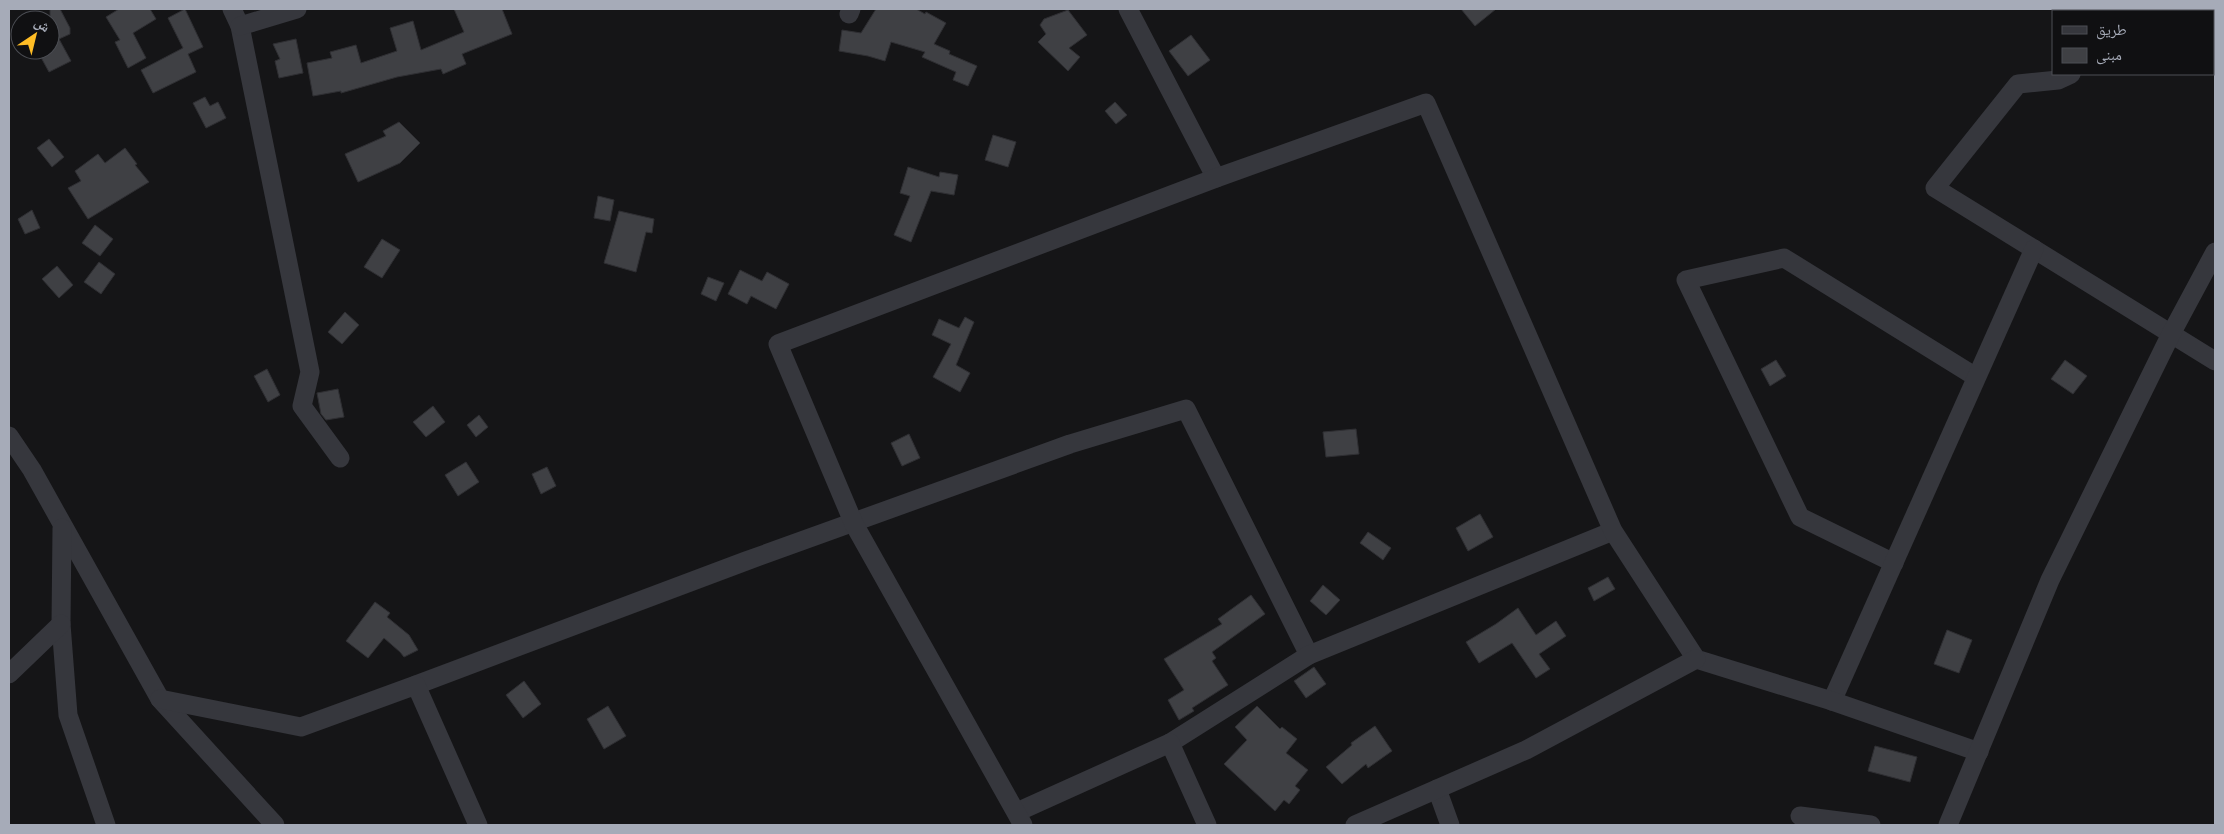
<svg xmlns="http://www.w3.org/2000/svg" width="2224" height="834" font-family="'PT Sans Narrow','Noto Naskh Arabic',sans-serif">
  <rect width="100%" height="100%" fill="#151517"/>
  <!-- building -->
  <g fill="#3f4044" stroke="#2f2f33">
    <path d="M50,9H60L70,28V34L59,39L71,61L49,72L37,50H50Z"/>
    <path d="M119,9H150L156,19L133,33L146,58L128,68L115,42L120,40L106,17Z"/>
    <path d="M185,9L203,47L188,54L196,72L153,93L141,70L183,48L168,18Z"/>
    <path d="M454,9H502L512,34L462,54L466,64L443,74L441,69L397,77L341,93V91L313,96L307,63L332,58L330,52L356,45L361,63L397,51L390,28L413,21L421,50L464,32Z"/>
    <path d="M876,9H916L925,14L926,12L946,23L934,44L950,51L949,54L977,66L968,86L953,80L956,72L922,57L925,52L891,42L885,61L868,56L839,51L842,30L861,33Z"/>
    <path d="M1461,9H1496L1475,26Z"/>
    <path d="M1068,10L1087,35L1069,48L1080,57L1068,71L1038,42L1046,34L1040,25L1044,19Z"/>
    <path d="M1191,35L1210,60L1188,76L1169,51Z"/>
    <path d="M296,39L303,73L279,78L275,61L280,59L273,44Z"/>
    <path d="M205,97L210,106L218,102L226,118L206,128L193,103Z"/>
    <path d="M1115,102L1127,115L1116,124L1105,111Z"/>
    <path d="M399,122L420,143L400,163L358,182L345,154L386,136L383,131Z"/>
    <path d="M993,135L1016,142L1008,167L985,160Z"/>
    <path d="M49,139L64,157L52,167L37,148Z"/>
    <path d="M125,148L137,164L135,165L149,182L88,219L68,188L81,181L75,171L98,154L105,163Z"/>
    <path d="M908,167L939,177L940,172L958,175L954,195L931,191L911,242L894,235L910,196L900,193Z"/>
    <path d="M598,196L614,200L610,221L594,218Z"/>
    <path d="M32,210L40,228L25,234L18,219Z"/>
    <path d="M619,211L654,219L652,233L646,232L636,272L604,263Z"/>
    <path d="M95,225L113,239L100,256L82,243Z"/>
    <path d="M382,239L400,250L382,278L364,267Z"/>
    <path d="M99,262L115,274L101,294L84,282Z"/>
    <path d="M57,266L73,285L59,298L42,279Z"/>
    <path d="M740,270L762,281L767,272L789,284L776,309L751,296L747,304L728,294Z"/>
    <path d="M708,277L724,283L716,301L701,294Z"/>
    <path d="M345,312L359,325L342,344L328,332Z"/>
    <path d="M965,317L974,322L956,365L970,373L960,392L933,377L951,344L932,335L939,319L959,328Z"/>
    <path d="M1776,360L1786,376L1770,386L1761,369Z"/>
    <path d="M2065,360L2087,376L2073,394L2051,379Z"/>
    <path d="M267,369L280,395L268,402L254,376Z"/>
    <path d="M338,389L344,417L326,420L321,414L317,393Z"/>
    <path d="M433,406L445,422L426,437L413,422Z"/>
    <path d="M479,415L488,427L476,437L467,425Z"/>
    <path d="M1356,429L1359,454L1326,457L1323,432Z"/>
    <path d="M909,434L920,458L902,466L891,443Z"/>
    <path d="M466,462L479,482L458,496L445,475Z"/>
    <path d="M547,467L556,486L541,494L532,474Z"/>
    <path d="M1480,514L1493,537L1468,551L1456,528Z"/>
    <path d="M1368,532L1391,548L1383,560L1360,543Z"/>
    <path d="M1608,577L1615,589L1594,601L1588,588Z"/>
    <path d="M1323,585L1340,600L1326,615L1310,601Z"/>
    <path d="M1251,595L1265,614L1212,652L1216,658L1212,661L1228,685L1192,708L1194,711L1179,720L1168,700L1184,690L1164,659L1222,624L1218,619Z"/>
    <path d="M375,602L390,613L387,617L409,635L418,650L404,657L400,652L384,638L368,658L346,641Z"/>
    <path d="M1518,608L1536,635L1556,621L1566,636L1539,654L1550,669L1536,678L1512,643L1479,663L1466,642L1496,624Z"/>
    <path d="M1947,630L1972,640L1959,673L1934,664Z"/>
    <path d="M1314,667L1326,684L1306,698L1294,681Z"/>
    <path d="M524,681L541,704L523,718L506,695Z"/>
    <path d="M608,706L626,736L604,749L587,719Z"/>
    <path d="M1257,706L1280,729L1282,727L1297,739L1286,753L1308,770L1295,786L1300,790L1289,804L1284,800L1275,811L1224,764L1247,740L1235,727Z"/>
    <path d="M1375,726L1392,751L1368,768L1366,764L1342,784L1326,767L1352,745L1351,743Z"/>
    <path d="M1875,746L1917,757L1910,782L1868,771Z"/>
  </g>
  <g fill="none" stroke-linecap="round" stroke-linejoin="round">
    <!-- minor -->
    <g stroke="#36373d" stroke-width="19">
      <path d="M232,9L240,26L310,372L302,406L340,458"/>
      <path d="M1128,9L1216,178"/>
      <path d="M2067,9L2069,11"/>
      <path d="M849,14L851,9"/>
      <path d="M240,26L297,9"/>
      <path d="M2071,74L2058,80L2018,84L1935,188L2215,361"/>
      <path d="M9,436L32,470L160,699L275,825"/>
      <path d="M62,528L61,624L68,715L106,825"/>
      <path d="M1894,563L1800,517L1686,280L1784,258L1976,377"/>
      <path d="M9,674L61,624"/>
      <path d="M416,685L746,561L1070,444L1186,409L1309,655"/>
      <path d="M160,699L301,727L416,685L478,825"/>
      <path d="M1832,701L2034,249"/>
      <path d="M1170,743L1309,655L1613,531"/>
      <path d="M1437,789L1450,825"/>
      <path d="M1017,812L1170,743L1207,825"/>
      <path d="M1800,816L1871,825"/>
      <path d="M1023,825L854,524L778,344L1216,178L1426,103L1613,531L1696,659L1832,701L1979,752"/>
      <path d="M1355,825L1526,750L1696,659"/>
      <path d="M1948,825L2050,580L2171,334L2215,252"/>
    </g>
  </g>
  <!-- border -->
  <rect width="2224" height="834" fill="none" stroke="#a6abb8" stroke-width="20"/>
  <!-- legend -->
  <rect x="2052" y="10" width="162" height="65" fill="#101012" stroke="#4c4e54"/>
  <rect x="2062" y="26" width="25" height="8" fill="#36373d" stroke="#4c4e54"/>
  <text x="2096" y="35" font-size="15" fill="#a6abb8">طريق</text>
  <rect x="2062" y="48" width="25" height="15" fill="#3f4044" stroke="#4c4e54"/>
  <text x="2096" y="60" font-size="15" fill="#a6abb8">مبنى</text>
  <!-- north arrow -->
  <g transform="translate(35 35) rotate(35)"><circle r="24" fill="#101012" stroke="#4c4e54"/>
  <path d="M0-4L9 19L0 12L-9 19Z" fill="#ffbd25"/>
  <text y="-8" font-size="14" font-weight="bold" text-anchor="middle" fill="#a6abb8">ش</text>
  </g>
</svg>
